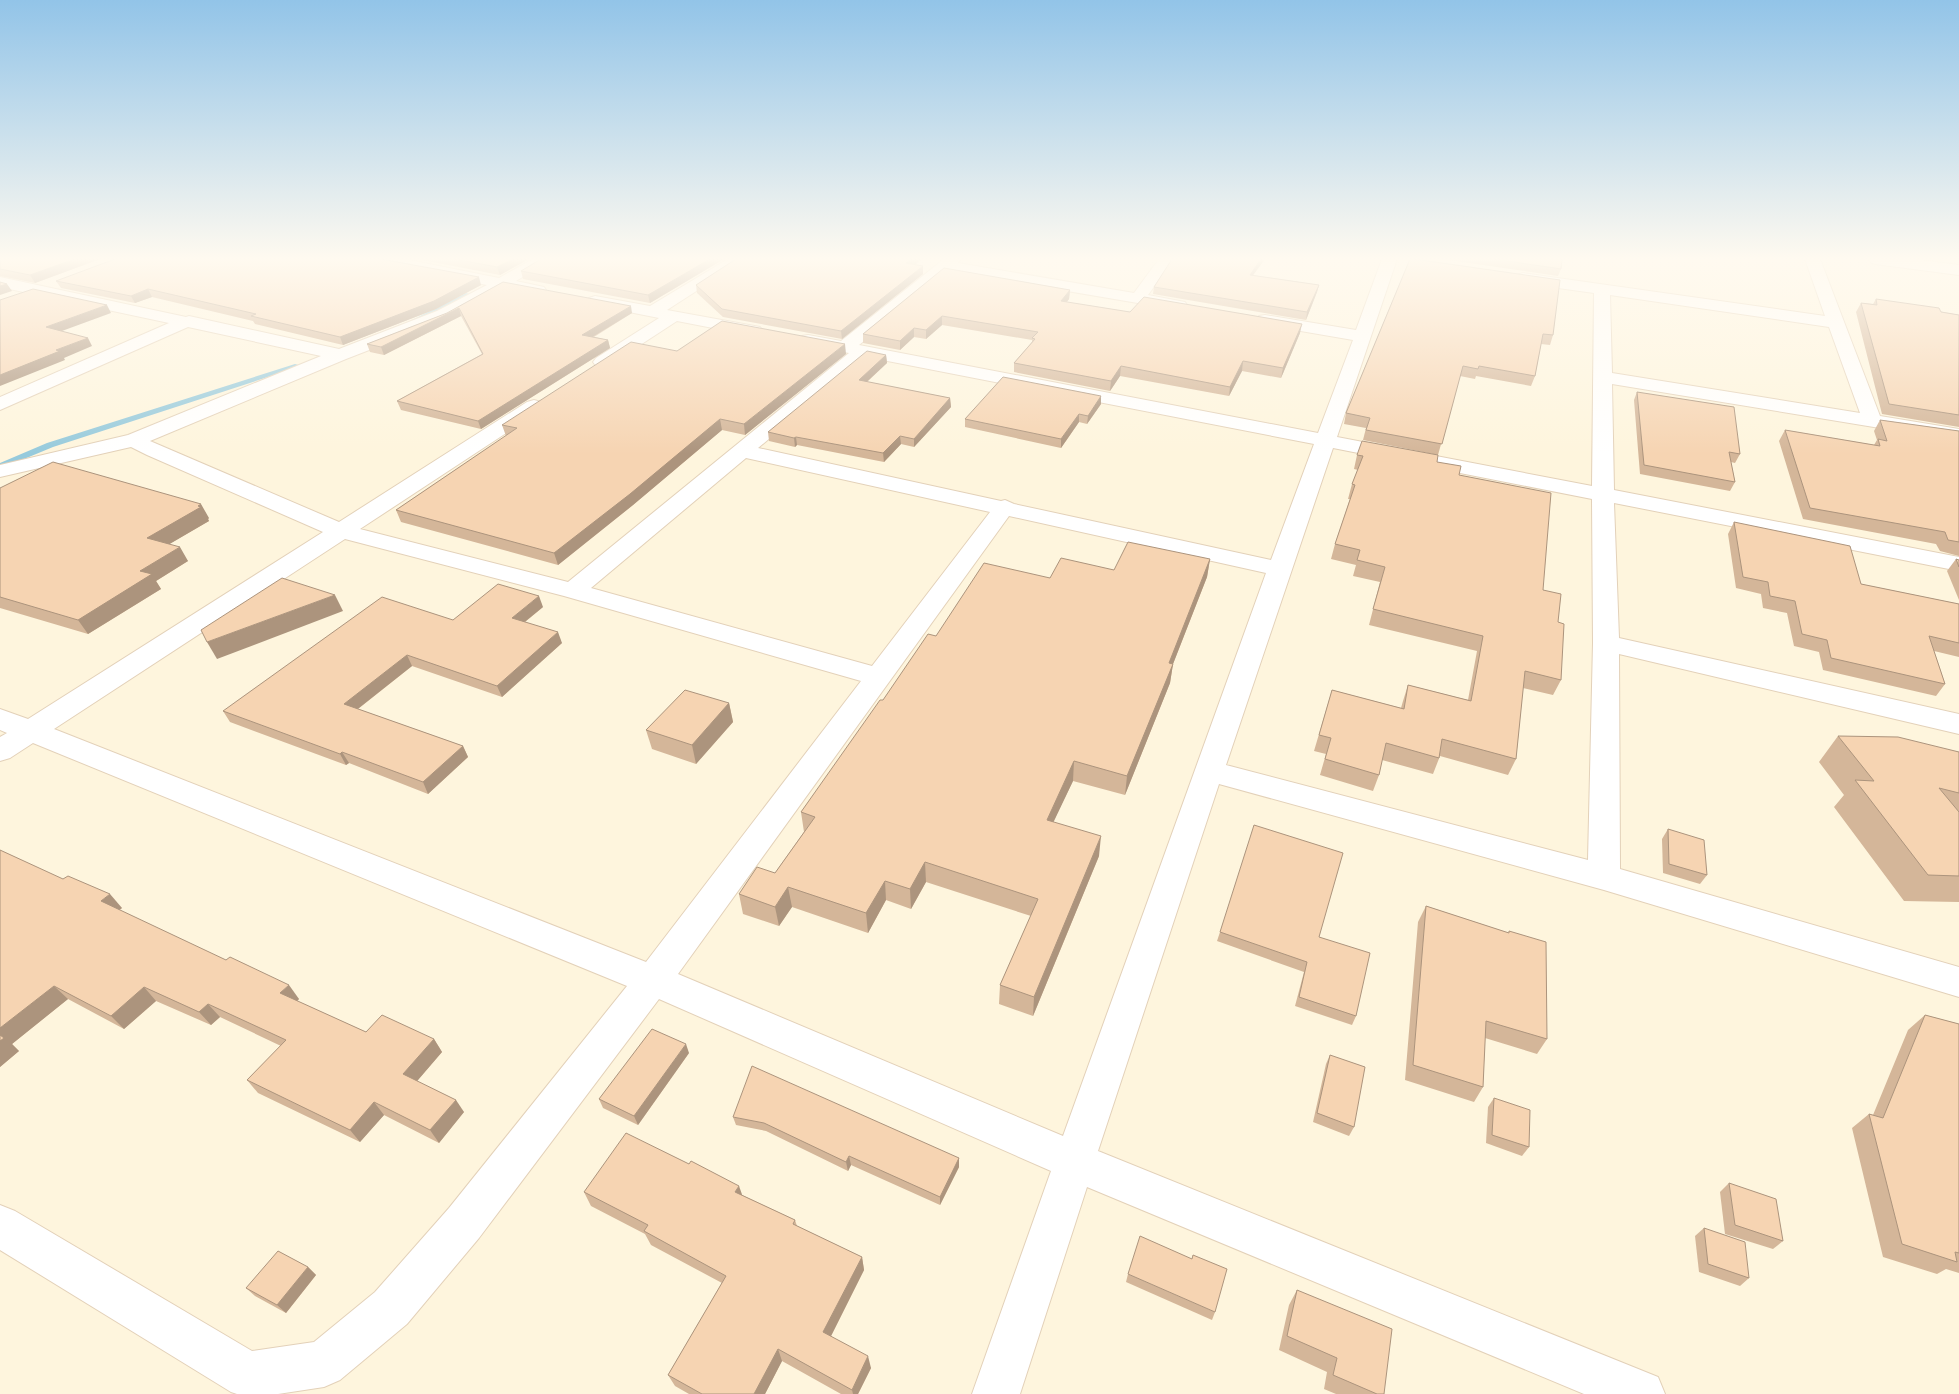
<svg xmlns="http://www.w3.org/2000/svg" width="1959" height="1394" font-family="Overpass,sans-serif">
  <rect width="100%" height="100%" fill="#fef5dd"/>
  <g fill="none" stroke-linecap="round" stroke-linejoin="round">
    <!-- stream -->
    <g fill="#96cadc" fill-rule="evenodd">
      <path d="M466,293L473,295L413,325L406,323Z"/>
      <path d="M295,364L302,366L53,447L0,469V463L47,443Z"/>
    </g>
    <!-- minor casing -->
    <g stroke="#e3d1b9" stroke-width="2">
      <g id="minor">
        <path d="M372,259H404L499,278L533,259H552L516,281L544,287L546,290L544,293L538,295L504,288L449,319L346,359L150,441L339,522L527,402L534,400L541,402L544,406L541,410L360,529L568,582L849,353L802,344L799,340L802,336L808,335L841,341L944,259H961L958,263L1134,293L1159,259H1174L1148,295L1185,302L1187,305L1185,308L1179,310L949,271L859,345L1318,433L1353,340L1265,325L1259,324L1257,320L1259,316L1265,315L1356,330L1382,259H1397L1337,437L1592,486L1594,293L1523,283L1517,281L1515,278L1517,275L1523,273L1825,316L1805,259H1820L1880,416L1959,429V441L1612,384L1614,490L1959,557V571L1614,503L1619,638L1959,714V734L1619,654L1620,869L1959,967V997L1604,890L1219,784L1098,1151L1658,1377L1665,1394H1584L1087,1187L1020,1394H972L1051,1171L659,999L479,1238L407,1324L340,1380L324,1387L278,1394H237L231,1392L0,1250V1205L15,1211L252,1351L314,1342L375,1292L449,1208L627,986L33,743L10,758L0,761V737L7,733L0,730V709L28,719L323,532L147,455L131,447L0,477V465L128,435L321,356L188,327L0,410V397L169,323L0,287V277L186,317L189,316L339,349L437,311L487,285L379,264L374,262ZM1610,295L1829,327L1860,413L1612,373ZM867,357L1314,444L1271,560L1014,504L1005,500L1001,501L758,448ZM1333,448L1592,499L1593,643L1588,860L1226,765ZM746,458L990,512L872,666L591,588ZM1009,516L1266,573L1063,1136L678,974ZM345,539L564,596L861,681L646,962L54,729Z"/>
        <path d="M728,259H746L667,310L760,327L763,331L760,335L754,336L677,321L608,366L602,367L596,366L593,362L596,358L659,318L589,304L587,301L589,298L595,296L650,306Z"/>
        <path d="M1868,259H1912L1959,265V275L1875,264L1870,262Z"/>
      </g>
    </g>
    <!-- minor -->
    <use href="#minor" fill="#fff" fill-rule="evenodd"/>
  </g>
  <!-- wall -->
  <g fill="#d4b699">
    <path d="M0,259H100L35,283L0,276Z"/>
    <path d="M417,259H529L500,275Z"/>
    <path d="M541,259H724L650,303L523,279L521,271Z"/>
    <path d="M736,259H922L915,265L923,274L842,339L723,317L697,293L696,285Z"/>
    <path d="M1172,259H1265L1253,275L1319,285L1317,292L1306,320L1153,294L1154,287Z"/>
    <path d="M1410,259L1553,335L1550,345L1541,344L1535,376L1531,386L1476,376L1475,379L1460,376L1438,455L1363,440L1366,428L1344,424L1346,413Z"/>
    <path d="M1442,259H1562L1561,269L1558,276Z"/>
    <path d="M944,268L1070,290L1069,299L1067,302L1130,312L1300,333L1281,378L1242,371L1229,396L1120,376L1110,391L1014,372V363L1032,342V340L942,325L926,339L914,337L900,350L863,343V334Z"/>
    <path d="M56,281L481,285L436,309L343,345L255,324L253,321L152,297L135,303L61,288Z"/>
    <path d="M503,282L632,313L594,337L608,340L610,348L481,429L401,410L397,401L482,354L461,316L384,355L370,352L367,344L447,313Z"/>
    <path d="M1876,299L1959,315V427L1882,414L1856,312L1861,303L1873,304Z"/>
    <path d="M677,351L846,354L745,435L722,430L633,505L558,565L401,522L396,510L506,436L502,425Z"/>
    <path d="M886,355L887,363L867,382L950,398L951,407L914,447L901,444L884,462L797,445L795,447L769,441L768,432Z"/>
    <path d="M1637,392L1740,454L1735,463L1731,462L1735,482L1730,491L1640,474L1634,400Z"/>
    <path d="M1101,404L1087,424L1079,422L1061,448L965,427V419Z"/>
    <path d="M1880,420L1959,431V556L1940,551L1936,544L1803,519L1779,441L1785,430L1874,445L1877,440L1874,431Z"/>
    <path d="M1357,455L1437,462L1459,475L1543,590L1558,622L1561,680L1553,695L1523,688L1516,759L1508,775L1440,756L1433,774L1382,760L1379,775L1373,791L1320,775L1326,754L1314,751L1332,690L1401,708L1403,701L1408,685L1468,700L1477,651L1369,625L1380,582L1353,576L1356,565L1331,559L1335,544L1350,499H1348L1352,484L1358,470L1354,469Z"/>
    <path d="M0,488L209,518L208,519L209,521L169,544L188,561L156,581L161,589L88,634L0,608Z"/>
    <path d="M1734,522L1861,584L1959,604V657L1934,651L1945,684L1936,696L1823,670L1819,652L1794,646L1787,613L1763,608L1761,594L1736,588L1728,534Z"/>
    <path d="M1210,559L1207,577L1173,664L1170,683L1125,795L1073,781L1053,822L1099,856L1033,1016L999,1004L1000,985L1031,916L926,882L911,909L886,900L868,933L792,907L779,926L743,914L739,894L775,873L804,832L801,812L883,700L936,636L1050,578Z"/>
    <path d="M1956,559L1959,560V600L1947,571Z"/>
    <path d="M543,607L525,622L562,643L502,697L412,666L358,709L463,746L468,757L428,794L349,763L346,765L230,722L223,711L453,620Z"/>
    <path d="M729,703L733,722L696,764L652,749L646,730Z"/>
    <path d="M1838,736L1959,752V902L1904,901L1834,807L1844,795L1819,762Z"/>
    <path d="M1668,829L1707,875L1700,884L1663,873L1662,839Z"/>
    <path d="M0,850L122,908L119,910L299,999L297,1001L366,1032L434,1039L442,1052L417,1081L464,1112L439,1143L384,1115L360,1142L258,1093L247,1080L281,1046L220,1017L211,1025L156,1001L124,1029L68,999L12,1044L19,1051L0,1067Z"/>
    <path d="M1426,906L1509,933V931L1547,1039L1537,1054L1485,1038L1483,1087L1474,1102L1405,1080L1418,922Z"/>
    <path d="M1220,932L1319,937L1356,1016L1352,1025L1295,1006L1304,972L1217,941Z"/>
    <path d="M1925,1015L1959,1024V1273L1946,1269L1937,1274L1883,1257L1852,1128L1869,1114L1873,1115L1908,1030Z"/>
    <path d="M689,1053L638,1125L603,1108L599,1099Z"/>
    <path d="M1330,1055L1354,1127L1349,1136L1313,1122L1326,1064Z"/>
    <path d="M1494,1098L1529,1147L1522,1156L1486,1143L1488,1107Z"/>
    <path d="M733,1117L959,1158V1167L940,1205L851,1165L848,1171L766,1131L736,1125Z"/>
    <path d="M1729,1183L1783,1241L1773,1249L1725,1234L1720,1192Z"/>
    <path d="M584,1192L742,1195L795,1220L797,1226L862,1257L864,1270L831,1336L871,1368L858,1394H841L782,1361L765,1394H689L675,1386L668,1375L722,1283L651,1245L645,1234L591,1206Z"/>
    <path d="M1704,1228L1749,1278L1740,1286L1699,1272L1695,1236Z"/>
    <path d="M308,1267L316,1275L286,1313L255,1296L246,1288Z"/>
    <path d="M1128,1274L1215,1312L1212,1320L1126,1282Z"/>
    <path d="M1297,1290L1384,1394H1336L1324,1389L1327,1372L1279,1350L1289,1305Z"/>
  </g>
  <!-- shaded-wall -->
  <g fill="#ac947d">
    <path d="M75,259H100L35,283L30,275Z"/>
    <path d="M513,259H529L500,275L497,267Z"/>
    <path d="M710,259H724L650,303L648,295Z"/>
    <path d="M912,259H922L907,271L906,263Z"/>
    <path d="M1261,259H1265L1248,282L1250,275Z"/>
    <path d="M923,266V274L842,339L841,331Z"/>
    <path d="M479,277L481,285L436,309L343,345L340,337Z"/>
    <path d="M7,284L12,291L0,295V286Z"/>
    <path d="M1319,285L1317,292L1306,320L1307,312Z"/>
    <path d="M148,289L152,297L135,303L131,296Z"/>
    <path d="M1070,290L1069,299L1060,310L1061,301Z"/>
    <path d="M107,305L111,313L51,335L46,327Z"/>
    <path d="M631,306L632,313L584,342L582,335Z"/>
    <path d="M459,308L461,316L384,355L381,347Z"/>
    <path d="M942,316V325L926,339V330Z"/>
    <path d="M1302,324L1300,333L1281,378L1283,368Z"/>
    <path d="M914,328V337L900,350V341Z"/>
    <path d="M88,338L92,346L64,358L65,360L0,386V375L56,350Z"/>
    <path d="M608,340L610,348L481,429L478,421Z"/>
    <path d="M845,344L846,354L745,435L744,424Z"/>
    <path d="M886,355L887,363L860,388L859,380Z"/>
    <path d="M1243,361L1242,371L1229,396L1230,387Z"/>
    <path d="M1121,366L1120,376L1110,391L1111,381Z"/>
    <path d="M1101,396V404L1087,424L1088,416Z"/>
    <path d="M950,398L951,407L914,447V439Z"/>
    <path d="M1079,414V422L1061,448V439Z"/>
    <path d="M720,419L722,430L633,505L558,565L554,553Z"/>
    <path d="M900,436L901,444L884,462L883,453Z"/>
    <path d="M796,437L797,445L795,447L794,438Z"/>
    <path d="M201,504L209,518L208,519L209,521L156,552L147,538Z"/>
    <path d="M180,547L188,561L156,581L161,589L88,634L78,620L140,571Z"/>
    <path d="M1210,559L1207,577L1173,664L1170,683L1125,795L1127,776L1169,663Z"/>
    <path d="M335,595L343,611L217,659L207,642Z"/>
    <path d="M539,596L543,607L516,629L512,618Z"/>
    <path d="M558,632L562,643L502,697L497,686Z"/>
    <path d="M407,655L412,666L350,715L344,704Z"/>
    <path d="M729,703L733,722L696,764L692,745Z"/>
    <path d="M463,746L468,757L428,794L423,782Z"/>
    <path d="M342,752L349,763L346,765L340,754Z"/>
    <path d="M1074,761L1073,781L1045,840L1047,820Z"/>
    <path d="M1101,836L1099,856L1033,1016L1034,997Z"/>
    <path d="M925,862L926,882L911,909L910,889Z"/>
    <path d="M885,881L886,900L868,933L866,913Z"/>
    <path d="M788,887L792,907L779,926L775,907Z"/>
    <path d="M110,894L122,908L113,915L101,901Z"/>
    <path d="M289,985L299,999L291,1007L280,993Z"/>
    <path d="M54,986L68,999L12,1044L19,1051L0,1067V1028Z"/>
    <path d="M144,987L156,1001L124,1029L111,1016Z"/>
    <path d="M208,1004L220,1017L211,1025L199,1012Z"/>
    <path d="M434,1039L442,1052L412,1087L403,1074Z"/>
    <path d="M686,1044L689,1053L638,1125L634,1116Z"/>
    <path d="M456,1100L464,1112L439,1143L430,1130Z"/>
    <path d="M374,1102L384,1115L360,1142L350,1130Z"/>
    <path d="M849,1156L851,1165L848,1171L846,1162Z"/>
    <path d="M959,1158V1167L940,1205V1197Z"/>
    <path d="M739,1186L744,1200L735,1192Z"/>
    <path d="M862,1257L864,1270L827,1344L823,1332Z"/>
    <path d="M308,1267L316,1275L286,1313L277,1305Z"/>
    <path d="M778,1349L782,1361L765,1394H754Z"/>
    <path d="M868,1356L871,1368L858,1394H853L852,1390Z"/>
  </g>
  <!-- building -->
  <g fill="#f6d4b2" stroke="#ac947d">
    <path d="M0,259H75L30,275L0,269Z"/>
    <path d="M115,259H381L479,277L434,301L340,337L251,316L256,314L148,289L131,296L56,281Z"/>
    <path d="M454,259H513L497,267Z"/>
    <path d="M541,259H710L648,295L521,271Z"/>
    <path d="M736,259H912L906,263L923,266L841,331L722,309L696,285Z"/>
    <path d="M1172,259H1261L1250,275L1319,285L1307,312L1154,287Z"/>
    <path d="M1410,259H1414L1560,280L1553,335L1543,334L1535,376L1479,366L1478,369L1463,366L1442,444L1366,430L1370,418L1346,413Z"/>
    <path d="M1494,259H1562L1561,269Z"/>
    <path d="M944,268L1070,290L1061,301L1130,312L1144,297L1302,324L1283,368L1243,361L1230,387L1121,366L1111,381L1014,363L1035,339L1032,338L1038,332L942,316L926,330L914,328L900,341L863,334Z"/>
    <path d="M0,282L7,284L0,286Z"/>
    <path d="M503,282L631,306L582,335L608,340L478,421L397,401L483,354L459,308L381,347L367,344L447,313Z"/>
    <path d="M33,289L107,305L46,327L88,338L56,350L60,351L0,375V300Z"/>
    <path d="M1876,299L1939,308L1941,312L1959,315V415L1889,404L1861,303L1877,305Z"/>
    <path d="M722,321L845,344L744,424L720,419L630,494L554,553L396,510L517,428L502,425L631,342L677,351Z"/>
    <path d="M867,351L886,355L859,380L950,398L914,439L900,436L883,453L796,437L794,438L768,432Z"/>
    <path d="M1003,377L1101,396L1088,416L1079,414L1061,439L965,419Z"/>
    <path d="M1637,392L1734,407L1740,454L1729,452L1735,482L1644,465Z"/>
    <path d="M1880,420L1959,431V542L1948,540L1945,532L1810,508L1785,430L1880,446L1878,439L1887,441Z"/>
    <path d="M1362,441L1438,455L1437,462L1461,466L1459,475L1551,493L1543,590L1561,594L1558,622L1564,624L1561,680L1525,671L1516,759L1442,739L1439,758L1386,743L1379,775L1325,759L1331,738L1319,735L1332,690L1404,709L1408,685L1471,701L1483,636L1373,609L1385,567L1357,560L1360,550L1335,544L1355,485L1352,484L1363,456L1357,455Z"/>
    <path d="M53,462L201,504L198,506L201,507L147,538L180,547L140,571L152,574L78,620L0,597V488Z"/>
    <path d="M1734,522L1850,546L1861,584L1959,604V643L1929,636L1945,684L1831,658L1827,640L1802,634L1795,601L1770,596L1768,582L1743,577Z"/>
    <path d="M1128,542L1210,559L1169,663L1173,664L1127,776L1074,761L1047,820L1101,836L1034,997L1000,985L1038,899L925,862L910,889L885,881L866,913L788,887L775,907L739,894L757,867L775,873L815,817L801,812L880,700H883L928,634L936,636L984,563L1050,578L1061,558L1114,570Z"/>
    <path d="M1956,559L1959,560V567Z"/>
    <path d="M282,578L335,595L207,642L201,630Z"/>
    <path d="M498,584L539,596L512,618L558,632L497,686L407,655L344,704L463,746L423,782L342,752L340,754L223,711L382,597L453,620Z"/>
    <path d="M685,690L729,703L692,745L646,730Z"/>
    <path d="M1838,736L1898,737L1959,752V793L1939,788L1959,812V876L1928,875L1855,780L1874,781Z"/>
    <path d="M1254,825L1343,853L1319,937L1370,953L1356,1016L1299,997L1307,962L1220,932Z"/>
    <path d="M1668,829L1704,840L1707,875L1669,864Z"/>
    <path d="M0,850L63,879L68,876L110,894L101,901L226,960L230,957L289,985L280,993L366,1032L382,1015L434,1039L403,1074L456,1100L430,1130L374,1102L350,1130L247,1080L286,1040L208,1004L199,1012L144,987L111,1016L54,986L0,1028Z"/>
    <path d="M1426,906L1509,933V931L1546,942L1547,1039L1486,1021L1483,1087L1413,1065Z"/>
    <path d="M1925,1015L1959,1024V1253L1955,1252L1957,1262L1902,1244L1869,1114L1883,1118Z"/>
    <path d="M652,1029L686,1044L634,1116L599,1099Z"/>
    <path d="M0,1035L4,1038L0,1041Z"/>
    <path d="M1330,1055L1365,1067L1354,1127L1317,1113Z"/>
    <path d="M752,1066L959,1158L940,1197L849,1156L846,1162L764,1123L733,1117Z"/>
    <path d="M1494,1098L1530,1110L1529,1147L1492,1135Z"/>
    <path d="M626,1133L689,1164L691,1161L739,1186L735,1192L795,1220L793,1224L862,1257L823,1332L868,1356L852,1390L778,1349L754,1394H702L668,1375L726,1276L644,1231L648,1225L584,1192Z"/>
    <path d="M1729,1183L1776,1199L1783,1241L1735,1225Z"/>
    <path d="M1704,1228L1745,1242L1749,1278L1708,1264Z"/>
    <path d="M1140,1236L1192,1259L1193,1255L1227,1269L1215,1312L1128,1274Z"/>
    <path d="M278,1251L308,1267L277,1305L246,1288Z"/>
    <path d="M1297,1290L1392,1329L1384,1394H1377L1333,1375L1337,1358L1287,1336Z"/>
  </g>
  <!-- sky -->
  <linearGradient id="sky" x2="0" y2="1"><stop stop-color="#92c4e8"/><stop offset="0.57" stop-color="#fffaf0"/><stop offset="1" stop-color="#fffaf0" stop-opacity="0"/></linearGradient>
  <rect width="1959" height="454" fill="url(#sky)"/>
</svg>
